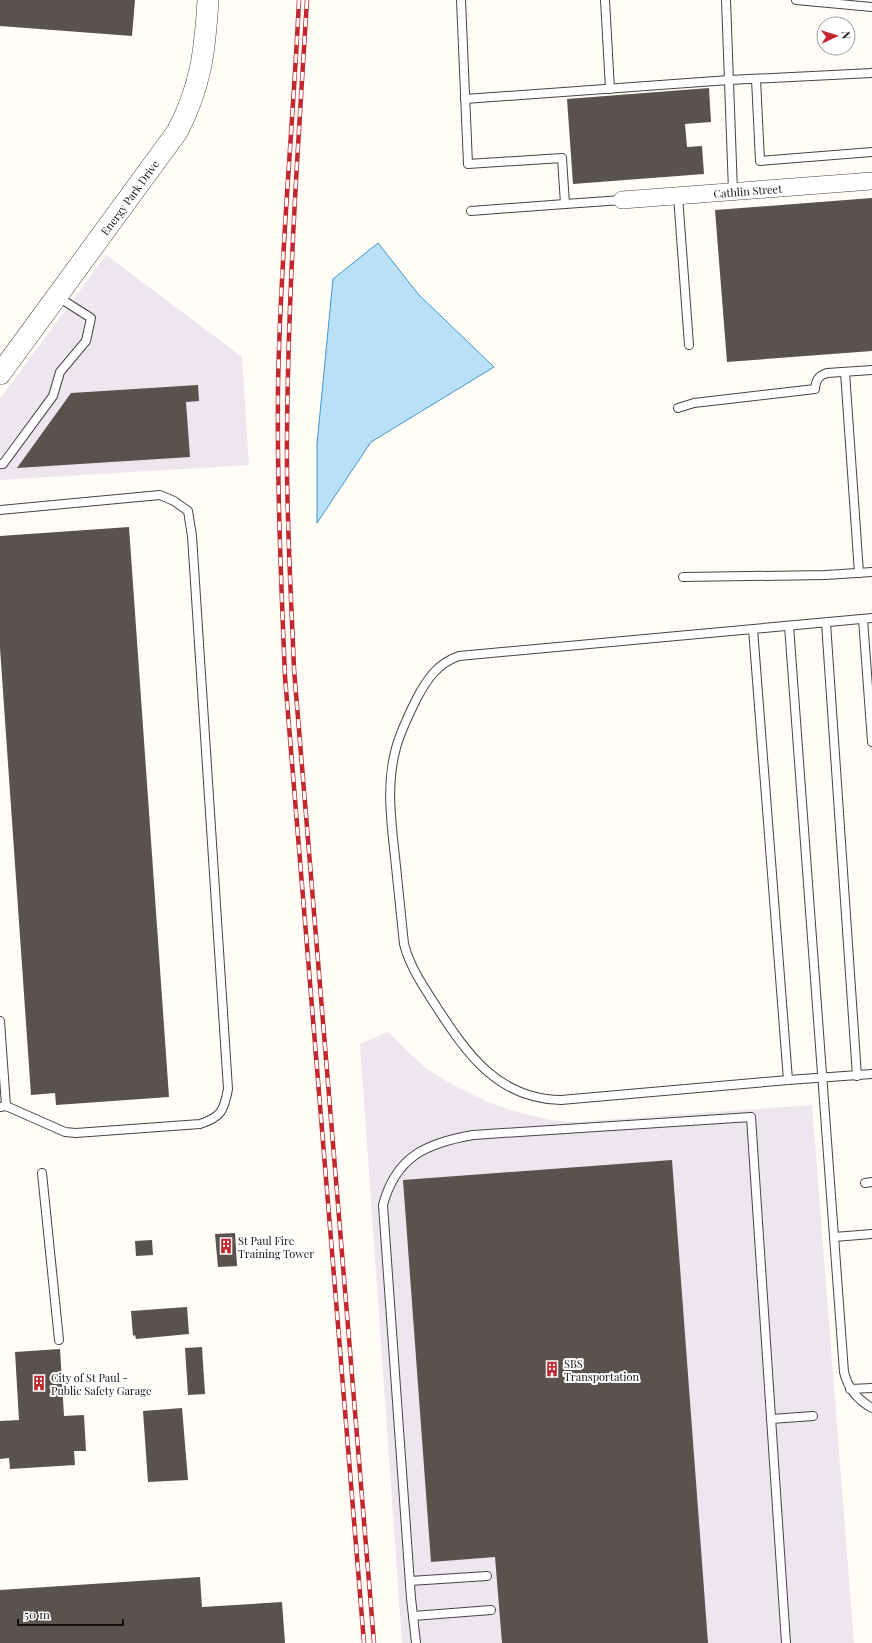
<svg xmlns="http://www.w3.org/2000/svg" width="872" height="1643" font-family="'Playfair Display',serif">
  <rect width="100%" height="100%" fill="#fffdf5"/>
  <!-- industrial -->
  <g fill="#eee6ef">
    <path d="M106,255L242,357L249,465L0,480V399Z"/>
    <path d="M388,1032L408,1052L427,1069L453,1085L490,1103L517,1112L551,1120L573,1122L812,1105L854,1643H402L360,1044Z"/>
  </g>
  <!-- water -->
  <path fill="#b9e0f7" stroke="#3f96cf" d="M378,243L419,295L494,367L371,442L317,523V444L333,279Z"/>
  <!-- building -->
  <g fill="#5a524d">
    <path d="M0,0H135L132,36L0,26Z"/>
    <path d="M709,88L711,122L685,124L687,147L702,146L704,174L573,184L567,99Z"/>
    <path d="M872,198V351L727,362L715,210Z"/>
    <path d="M198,385L199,401L186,402L190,457L17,468L71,393Z"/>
    <path d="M129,527L169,1097L56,1105L55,1093L31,1095L0,648V536Z"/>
    <path d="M672,1160L708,1643H502L495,1557L431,1562L403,1180Z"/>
    <path d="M235,1233L237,1266L218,1267L215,1234Z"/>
    <path d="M152,1240L153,1255L136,1256L135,1241Z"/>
    <path d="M187,1307L189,1334L136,1339L135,1335L133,1336L131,1311Z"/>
    <path d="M202,1347L205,1394L188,1395L185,1348Z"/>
    <path d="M60,1349L64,1416L84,1415L86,1451H74L75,1465L10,1469L9,1458L0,1459V1421L19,1420L15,1352Z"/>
    <path d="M182,1408L188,1480L148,1482L143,1411Z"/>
    <path d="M200,1577L202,1607L282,1602L285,1643H0V1590Z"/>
  </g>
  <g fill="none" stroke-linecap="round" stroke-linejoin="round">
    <!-- service casing -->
    <g stroke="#444" stroke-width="10">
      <g id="service">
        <path d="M461,0L468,164L562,158L565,204L622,200"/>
        <path d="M605,0L610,89"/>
        <path d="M726,0L733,191"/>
        <path d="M796,0L872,7"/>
        <path d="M756,79L760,161L872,152"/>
        <path d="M465,99L729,80L872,73"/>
        <path d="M678,196L689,345"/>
        <path d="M471,211L565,204"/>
        <path d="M845,372L859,573"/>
        <path d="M678,408L694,403L815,389C816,380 818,376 827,373L872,370"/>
        <path d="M0,464H3L53,396L60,372L86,341L91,318L58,297"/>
        <path d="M0,510L160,495L174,501L188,511L192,536L228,1089C224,1111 221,1117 200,1124L76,1133L65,1132L6,1106L0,1107"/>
        <path d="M683,577L826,575L872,572"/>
        <path d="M872,618L459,656C438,663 427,679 417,698C409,714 401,730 396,748C386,784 391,820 395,857C398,886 401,915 404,944C410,967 423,986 436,1006C467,1054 498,1099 561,1100L788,1080L872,1074"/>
        <path d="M863,619L872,742"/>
        <path d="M826,623L857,1076"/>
        <path d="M789,626L844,1372C848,1389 858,1400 872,1408"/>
        <path d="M753,629L788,1080"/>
        <path d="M0,1021L6,1106"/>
        <path d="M42,1173L59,1340"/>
        <path d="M865,1183L872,1182"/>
        <path d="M834,1237L872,1234"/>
        <path d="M850,1389L872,1388"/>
        <path d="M771,1419L813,1416"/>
        <path d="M410,1581L487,1576"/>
        <path d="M413,1616L491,1610"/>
        <path d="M416,1643L411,1598L383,1205C396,1156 427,1143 473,1135L751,1117L786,1643"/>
      </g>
    </g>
    <!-- minor casing -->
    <g stroke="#444" stroke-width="18">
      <g id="minor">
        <path id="s1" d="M622,200L872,181"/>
      </g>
    </g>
    <!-- tertiary casing -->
    <g stroke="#444" stroke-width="22">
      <g id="tertiary">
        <path id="s2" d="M0,374L177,132C201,87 205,50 208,0"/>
      </g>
    </g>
    <!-- service -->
    <use href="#service" stroke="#fff" stroke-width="8"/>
    <!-- minor -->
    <use href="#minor" stroke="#fff" stroke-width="17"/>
    <!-- tertiary -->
    <use href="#tertiary" stroke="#fff" stroke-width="21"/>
    <!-- rail casing -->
    <g stroke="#c4262e" stroke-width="4.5">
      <g id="rail">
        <path d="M299,0C293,129 280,258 278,388C277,484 281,580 285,677L364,1643"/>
        <path d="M307,0C298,145 288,291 287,437C286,514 291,591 294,669L374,1643"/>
      </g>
    </g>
    <!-- rail -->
    <use href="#rail" stroke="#fff" stroke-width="3" stroke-dasharray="9" stroke-linecap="butt"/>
  </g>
  <!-- icons -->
  <defs>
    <g id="building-bare" transform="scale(1.2)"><path d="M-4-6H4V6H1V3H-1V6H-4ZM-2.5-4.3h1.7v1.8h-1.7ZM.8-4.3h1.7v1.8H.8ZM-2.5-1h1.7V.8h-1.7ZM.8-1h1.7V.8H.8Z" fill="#c4262e" stroke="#fff" stroke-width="2.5" paint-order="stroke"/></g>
  </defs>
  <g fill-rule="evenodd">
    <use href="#building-bare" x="226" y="1246"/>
    <use href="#building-bare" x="552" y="1369"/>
    <use href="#building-bare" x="39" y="1383"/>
  </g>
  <g text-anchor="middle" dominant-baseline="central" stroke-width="4" stroke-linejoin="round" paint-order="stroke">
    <!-- street labels -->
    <g font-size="11" fill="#111" stroke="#fff">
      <text stroke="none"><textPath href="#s1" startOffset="126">Cathlin Street</textPath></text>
      <text stroke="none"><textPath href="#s2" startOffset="219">Energy Park Drive</textPath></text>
    </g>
    <!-- poi labels -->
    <g font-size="11" fill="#111" stroke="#fff" text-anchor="start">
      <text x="238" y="1240">St Paul Fire<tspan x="238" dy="13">Training Tower</tspan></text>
      <text x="564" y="1363">SBS<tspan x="564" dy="13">Transportation</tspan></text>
      <text x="51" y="1377">City of St Paul -<tspan x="51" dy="13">Public Safety Garage</tspan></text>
    </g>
  </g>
  <!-- north arrow -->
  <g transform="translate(836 36) rotate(86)"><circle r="19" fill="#ffffff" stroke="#a0a0a0"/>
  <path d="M0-3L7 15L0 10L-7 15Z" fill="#c4262e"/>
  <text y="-6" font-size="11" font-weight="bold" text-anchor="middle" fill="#111111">N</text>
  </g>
  <!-- scale -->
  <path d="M18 1619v6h105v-6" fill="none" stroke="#111111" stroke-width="2"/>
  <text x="24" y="1619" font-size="12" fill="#111111" stroke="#ffffff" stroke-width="3" paint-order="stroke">50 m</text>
</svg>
